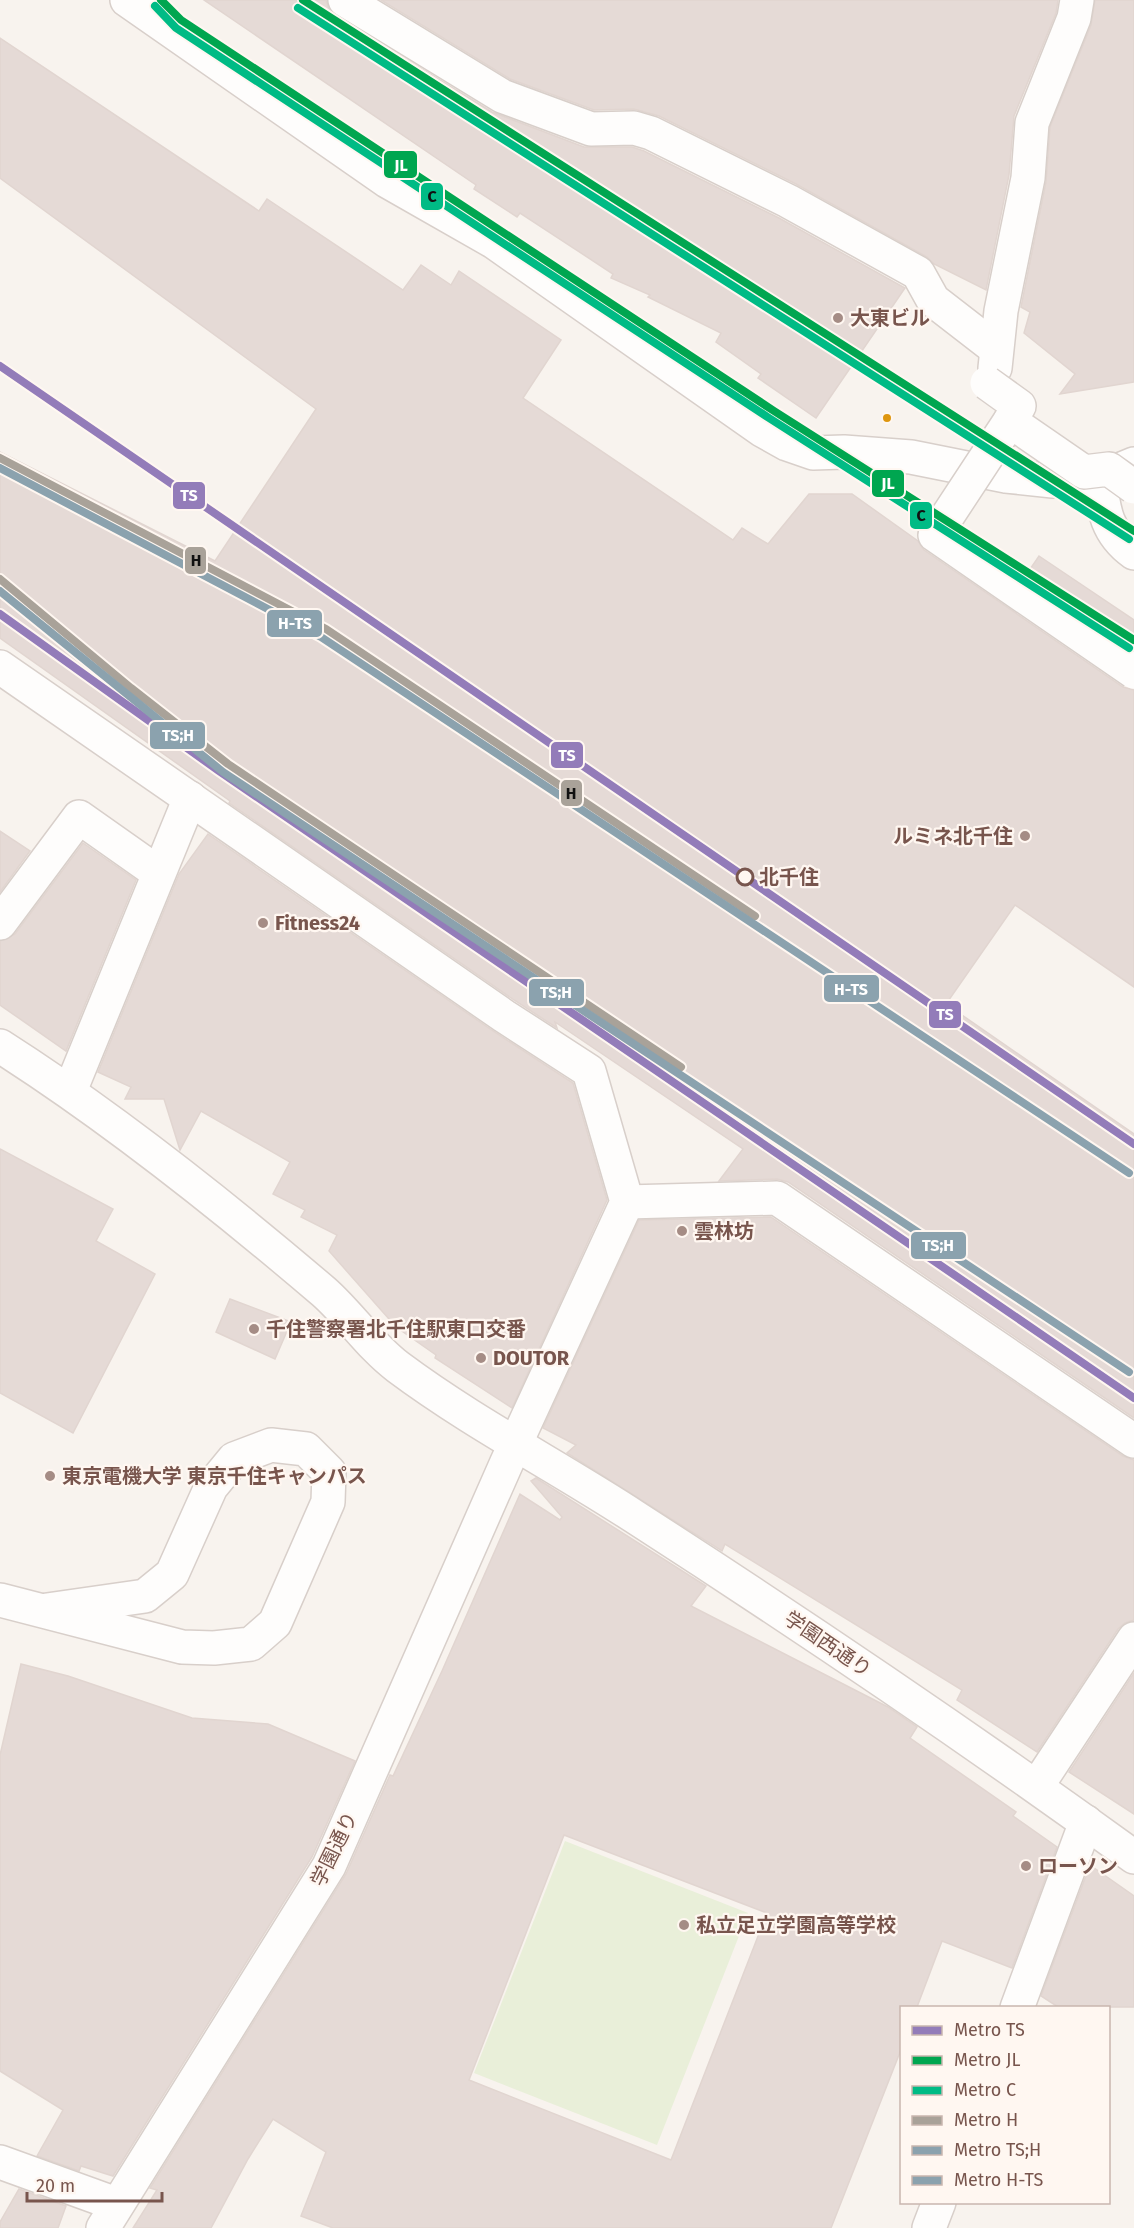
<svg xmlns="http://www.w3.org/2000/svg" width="1134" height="2228" font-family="'Fira Sans','Noto Sans JP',sans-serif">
  <rect width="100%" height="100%" fill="#f8f3ee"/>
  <!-- green -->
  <path fill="#e9efd9" d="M565,1841L748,1913L657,2145L474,2073Z"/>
  <!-- building -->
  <g fill="#e5dad6" stroke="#e1d5d0" stroke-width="1.5" fill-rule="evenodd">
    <path d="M204,0H326L329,9L335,16L492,112L584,147H632L644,151L779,218L905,288L816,418L758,378L761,374L716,342L721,333L648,297L650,295L611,278L613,274L520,213L517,217L474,189L476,185Z"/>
    <path d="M381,0H1058L1056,13L1014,116L1009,175L986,290L934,264L927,257L796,184L659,116L634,109L594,110L510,79Z"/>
    <path d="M1095,0H1134V382L1060,394L1075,374L1024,333L1030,312L1021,307L1046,182L1050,127L1091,25Z"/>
    <path d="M0,38L259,211L267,199L403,290L421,265L451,285L459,271L561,340L523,398L733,540L742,528L768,544L809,494H852L918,541L924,550L1123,687L1134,690V987L1015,905L946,1004L1134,1134V1418L788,1182L777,1179L719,1181L743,1149L555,1022L557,1028L514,1000L229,803L230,801L0,638V452L215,561L316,409L0,178Z"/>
    <path d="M1039,556L1134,620V649L1026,575Z"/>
    <path d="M0,831L30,851L0,892Z"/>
    <path d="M208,834L493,1031L573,1083L607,1200L512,1408L435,1358L436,1355L396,1327L329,1251L337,1235L301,1217L305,1210L273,1194L290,1162L201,1111L180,1150L164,1099H125L131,1087L98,1072L179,874Z"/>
    <path d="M83,843L136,880L66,1051L0,1005V941L15,934Z"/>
    <path d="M0,1149L113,1209L96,1241L155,1274L73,1433L0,1393Z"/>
    <path d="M771,1217L1123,1456L1134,1460V1620L1125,1623L1118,1629L1037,1752L957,1700L962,1690L725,1544L722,1551L567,1453L576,1445L543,1428L639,1220Z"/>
    <path d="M230,1299L291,1322L275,1359L216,1332Z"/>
    <path d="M536,1478L706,1586L691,1606L888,1707L917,1727L910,1738L1016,1812L1013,1816L1057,1847L1012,1968L942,1941L917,2007H902V2047L831,2228H333L301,2216L326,2152L273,2119L248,2159L211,2228H133L157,2190L150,2188L346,1874L390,1775L393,1776L442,1671L520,1494L560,1520L562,1517L531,1481ZM564,1835L767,1913L671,2160L469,2080Z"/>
    <path d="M21,1664L68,1676L192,1718L268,1724L355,1761L312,1857L113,2176L81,2166L79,2171L37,2156L63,2110L0,2071V1755Z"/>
    <path d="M1134,1673V1814L1069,1772Z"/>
    <path d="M1090,1865L1134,1896V2007H1058L1041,1996Z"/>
    <path d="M19,2189L66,2206L58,2228H0V2222Z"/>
  </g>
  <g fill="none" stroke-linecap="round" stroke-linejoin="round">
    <!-- minor casing -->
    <g stroke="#d8cfca" stroke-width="36">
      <g id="minor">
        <path d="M127,0L387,181L494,242L762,430L787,444L813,453L844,452L911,457L1006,476L1053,481L1100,478L1134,464"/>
        <path d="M345,0L502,96L591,129L634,128L651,133L788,201L918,273L933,300L995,348"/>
        <path d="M995,368L1001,311L1028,178L1032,123L1074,18L1077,0"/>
        <path d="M1100,478C1103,510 1107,534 1134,553"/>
        <path d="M0,667L504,1016L589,1071L627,1202L507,1462L329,1866L103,2228"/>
        <path d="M0,923L79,817L157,872"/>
        <path d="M0,1046C113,1118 222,1205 324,1292C350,1315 370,1346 398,1367C473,1423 557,1466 635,1517C804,1626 971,1739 1134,1857"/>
        <path d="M70,1091L190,798"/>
        <path d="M627,1202L777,1198L1134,1441"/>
        <path d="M0,1600L182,1647L214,1648L251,1644L275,1623L328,1502L329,1472L306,1449L271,1445L234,1459L211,1487L172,1574L145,1596L47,1610"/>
        <path d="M1037,1786L1134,1639"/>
        <path d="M1017,2008L1086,1822"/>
        <path d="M0,2162L116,2204"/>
        <path d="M929,2228L939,2202"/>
      </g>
    </g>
    <!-- minor -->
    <use href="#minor" stroke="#fefdfc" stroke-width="33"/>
    <!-- minor-bridge casing -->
    <g stroke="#d8cfca" stroke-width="36" stroke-linecap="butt">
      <g id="minor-bridge">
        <path d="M987,383L1019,406L1010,421"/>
        <path d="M1134,487L1109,469L1084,472L1010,421L935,535L1134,672"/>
      </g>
    </g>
    <!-- minor-bridge -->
    <use href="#minor-bridge" stroke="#fefdfc" stroke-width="33"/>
    <!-- metro-1 casing -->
    <g stroke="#fff7f1" stroke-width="12">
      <g id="metro-1">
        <path d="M0,366L1134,1144"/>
        <path d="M0,614L219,771L1134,1398"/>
      </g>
    </g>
    <!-- metro-2 casing -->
    <g stroke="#fff7f1" stroke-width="12">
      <g id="metro-2">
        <path d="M161,0L181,20L774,411L1134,640"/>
        <path d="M303,0L1134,531"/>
      </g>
    </g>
    <!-- metro-3 casing -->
    <g stroke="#fff7f1" stroke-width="12">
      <g id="metro-3">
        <path d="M155,6L176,28L769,418L1129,648"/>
        <path d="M298,8L1129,539"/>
      </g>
    </g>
    <!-- metro-4 casing -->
    <g stroke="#fff7f1" stroke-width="12">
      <g id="metro-4">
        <path d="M0,458L326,629L755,916"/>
        <path d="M0,579L131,688L228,764L681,1067"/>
      </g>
    </g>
    <!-- metro-5 casing -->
    <g stroke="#fff7f1" stroke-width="12">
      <path id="metro-5" d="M0,591L223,772L1129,1372"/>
    </g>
    <!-- metro-6 casing -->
    <g stroke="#fff7f1" stroke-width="12">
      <path id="metro-6" d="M0,468L321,637L1129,1173"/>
    </g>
    <!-- metro-1 -->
    <use href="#metro-1" stroke="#937cb9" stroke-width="8"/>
    <!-- metro-2 -->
    <use href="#metro-2" stroke="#00a650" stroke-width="8"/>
    <!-- metro-3 -->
    <use href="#metro-3" stroke="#00bb85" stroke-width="8"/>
    <!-- metro-4 -->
    <use href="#metro-4" stroke="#a9a299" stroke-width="8"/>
    <!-- metro-5 -->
    <use href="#metro-5" stroke="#8ba2ae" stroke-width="8"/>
    <!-- metro-6 -->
    <use href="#metro-6" stroke="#8ba2ae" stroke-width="8"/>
  </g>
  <!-- markers -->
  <g fill="#a58c85" stroke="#fff7f1" stroke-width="2">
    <circle cx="838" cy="318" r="6"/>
    <circle cx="1025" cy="836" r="6"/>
    <circle cx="263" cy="923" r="6"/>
    <circle cx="682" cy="1231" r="6"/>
    <circle cx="254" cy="1329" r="6"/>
    <circle cx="481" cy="1358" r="6"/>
    <circle cx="50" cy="1476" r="6"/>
    <circle cx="1026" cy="1866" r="6"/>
    <circle cx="684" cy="1925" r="6"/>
  </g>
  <circle fill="#de960f" stroke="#fff7f1" stroke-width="2" cx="887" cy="418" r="5"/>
  <circle fill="#fff7f1" stroke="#78554d" stroke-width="3" cx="745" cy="877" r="8"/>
  <g text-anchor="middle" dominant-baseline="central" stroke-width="4.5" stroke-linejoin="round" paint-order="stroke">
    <!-- poi labels -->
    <g font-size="20" font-weight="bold" fill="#78554d" stroke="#fff7f1" text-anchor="start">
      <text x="850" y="318">大東ビル</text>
      <text x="1013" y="836" text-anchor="end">ルミネ北千住</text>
      <text x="275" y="923">Fitness24</text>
      <text x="694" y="1231">雲林坊</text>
      <text x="266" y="1329">千住警察署北千住駅東口交番</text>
      <text x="493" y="1358">DOUTOR</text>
      <text x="62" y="1476">東京電機大学 東京千住キャンパス</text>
      <text x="1038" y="1866">ローソン</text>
      <text x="696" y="1925">私立足立学園高等学校</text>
    </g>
    <!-- stop labels -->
    <g font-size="20" font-weight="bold" fill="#78554d" stroke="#fff7f1" text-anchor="start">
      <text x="759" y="877">北千住</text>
    </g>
    <!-- street labels -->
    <g font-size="20" fill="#78554d" stroke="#fff7f1">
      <text transform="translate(828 1644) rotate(34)">学園西通り</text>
      <text transform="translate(334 1849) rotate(-64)">学園通り</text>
    </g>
  </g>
  <g stroke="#fff7f1" stroke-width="2">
    <rect x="383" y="150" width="35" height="29" rx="6" fill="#00a650"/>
    <rect x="420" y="182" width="24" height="29" rx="6" fill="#00bb85"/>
    <rect x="871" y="469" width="34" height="29" rx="6" fill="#00a650"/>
    <rect x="172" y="481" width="34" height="29" rx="6" fill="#937cb9"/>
    <rect x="909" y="501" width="24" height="29" rx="6" fill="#00bb85"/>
    <rect x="184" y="546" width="23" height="29" rx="6" fill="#a9a299"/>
    <rect x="266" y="609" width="57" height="29" rx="6" fill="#8ba2ae"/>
    <rect x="149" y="721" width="57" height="29" rx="6" fill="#8ba2ae"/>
    <rect x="550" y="741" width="34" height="28" rx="6" fill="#937cb9"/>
    <rect x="560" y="779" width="23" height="28" rx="6" fill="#a9a299"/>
    <rect x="823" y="974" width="57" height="29" rx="6" fill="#8ba2ae"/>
    <rect x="528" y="978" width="57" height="29" rx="6" fill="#8ba2ae"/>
    <rect x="928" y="1000" width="34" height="29" rx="6" fill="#937cb9"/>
    <rect x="910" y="1231" width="57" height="29" rx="6" fill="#8ba2ae"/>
  </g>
  <g font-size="16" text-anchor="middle" font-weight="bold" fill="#fff">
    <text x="401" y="171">JL</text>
    <text x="888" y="489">JL</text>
    <text x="189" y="501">TS</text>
    <text x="295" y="629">H-TS</text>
    <text x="178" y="741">TS;H</text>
    <text x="567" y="761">TS</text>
    <text x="851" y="995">H-TS</text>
    <text x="556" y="998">TS;H</text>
    <text x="945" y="1020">TS</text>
    <text x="938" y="1251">TS;H</text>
  </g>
  <g font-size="16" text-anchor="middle" font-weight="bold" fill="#111">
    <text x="432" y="202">C</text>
    <text x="921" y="521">C</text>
    <text x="196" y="566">H</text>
    <text x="571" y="799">H</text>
  </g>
  <!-- legend -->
  <rect x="900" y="2006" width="210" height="198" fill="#fff7f1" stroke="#c9b6af" stroke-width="1.5"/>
  <rect x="912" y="2026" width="30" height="9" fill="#937cb9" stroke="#c9b6af" stroke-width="1.5"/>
  <text x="954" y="2036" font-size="18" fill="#78554d">Metro TS</text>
  <rect x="912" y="2056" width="30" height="9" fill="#00a650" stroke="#c9b6af" stroke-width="1.5"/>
  <text x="954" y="2066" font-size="18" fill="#78554d">Metro JL</text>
  <rect x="912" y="2086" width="30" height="9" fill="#00bb85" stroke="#c9b6af" stroke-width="1.5"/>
  <text x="954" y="2096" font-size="18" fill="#78554d">Metro C</text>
  <rect x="912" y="2116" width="30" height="9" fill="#a9a299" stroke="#c9b6af" stroke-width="1.5"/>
  <text x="954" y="2126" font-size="18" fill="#78554d">Metro H</text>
  <rect x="912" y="2146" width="30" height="9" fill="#8ba2ae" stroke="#c9b6af" stroke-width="1.5"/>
  <text x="954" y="2156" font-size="18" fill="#78554d">Metro TS;H</text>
  <rect x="912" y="2176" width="30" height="9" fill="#8ba2ae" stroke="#c9b6af" stroke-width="1.5"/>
  <text x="954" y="2186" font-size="18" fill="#78554d">Metro H-TS</text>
  <!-- scale -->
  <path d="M27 2192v9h135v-9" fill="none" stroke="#78554d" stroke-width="3"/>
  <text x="36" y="2192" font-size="18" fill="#78554d" stroke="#fff7f1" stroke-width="4.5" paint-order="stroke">20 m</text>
</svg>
